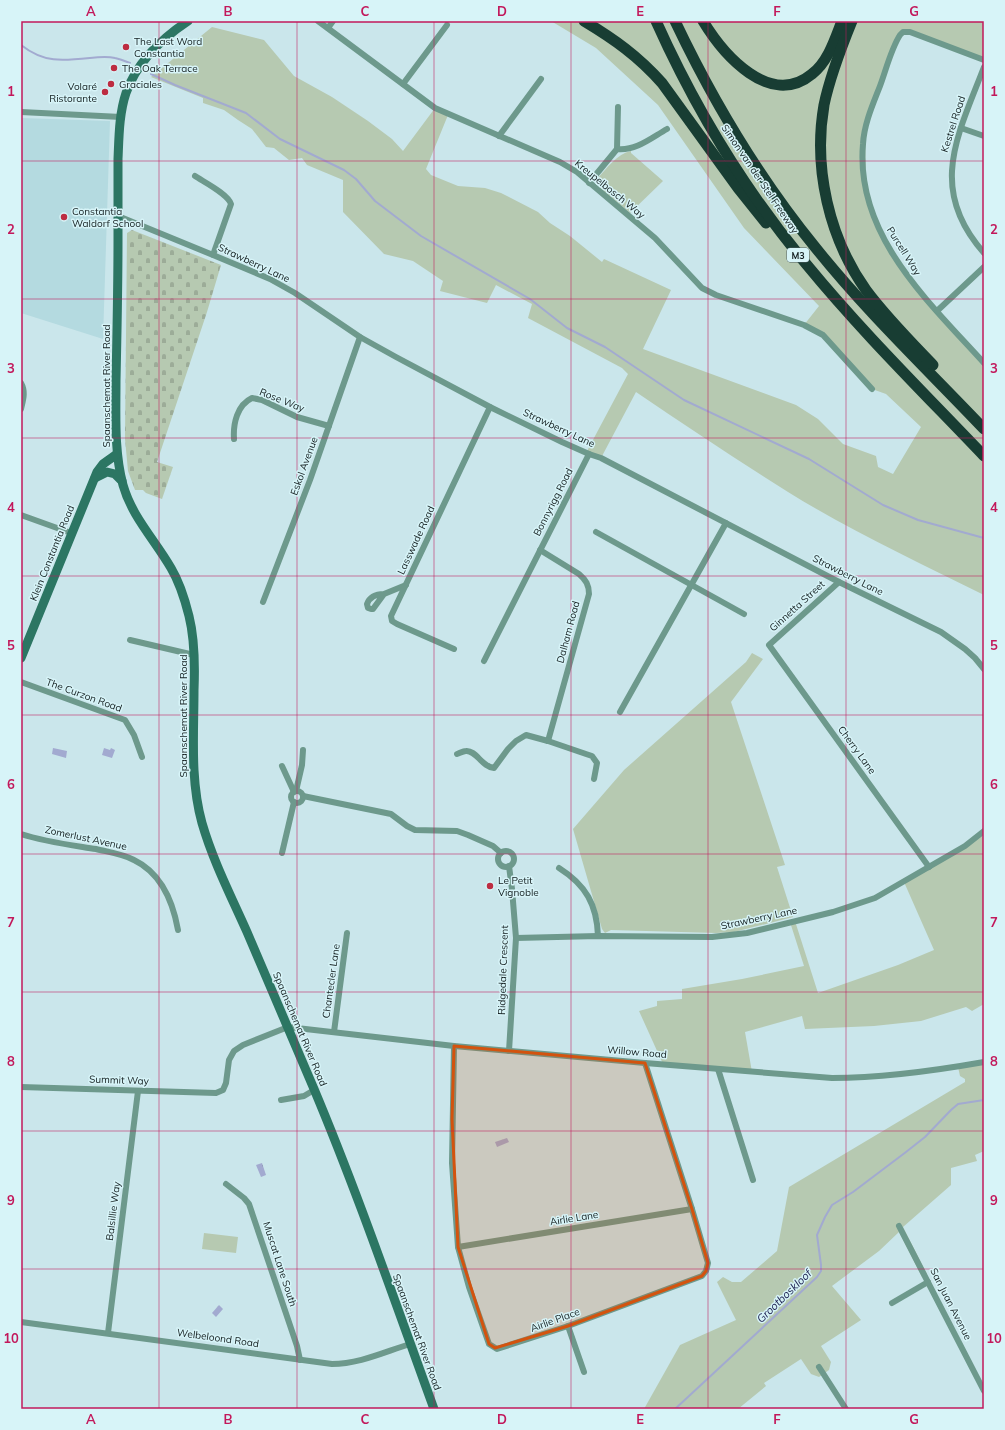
<svg xmlns="http://www.w3.org/2000/svg" width="1005" height="1430" font-family="Mulish,sans-serif">
  <defs>
    <pattern id="cemetery-stones" width="16" height="16" patternUnits="userSpaceOnUse"><rect width="16" height="16" fill="#b6c9b1"/><path d="M2 7V4a2 2 0 0 1 4 0v3zM10 15v-3a2 2 0 0 1 4 0v3z" fill="#9cac98"/></pattern>
    <pattern id="water-ripples" width="26" height="14" patternUnits="userSpaceOnUse"><rect width="26" height="14" fill="#a2aad0"/><path d="M2 4q2-2 4 0t4 0M15 11q2-2 4 0t4 0" fill="none" stroke="#838aa8"/></pattern>
  </defs>
  <rect width="100%" height="100%" fill="#cae6eb"/>
  <!-- built -->
  <path fill="#b4dae0" d="M21,118L110,121L103,339L21,313Z"/>
  <!-- grass -->
  <g fill="#b6c9b1">
    <path d="M551,21H984V60L910,32L900,35L865,129L866,192L894,258L984,363V595C918,562 851,531 788,492C737,460 686,426 636,392L601,458L586,453L628,374L622,368L528,318L532,304L496,285L487,303L440,291L443,281L413,261L384,254L343,212V180L307,165L302,158L289,160L274,148L266,147L252,129L238,120L224,110L203,103V98L151,77L212,27L264,40L294,76L332,97L368,121L392,139L403,151L435,108L448,115L426,169L431,175L458,186L485,188L501,193L538,212L550,223L570,236L602,262L604,259L671,290L643,349L796,405L818,419L843,444L876,456L878,467L893,474L921,427L886,394L872,389L823,335L804,325L819,306L744,228L658,105L596,48Z"/>
    <path d="M631,151V153L663,181L630,213L600,188L598,183V178C607,168 617,154 631,151Z"/>
    <path d="M752,653L763,659L731,702L785,865L777,867L793,917L734,932L716,933L611,930L605,933L602,929L573,829L624,770L746,662Z"/>
    <path d="M984,831V1004L972,1011L966,1007L921,1021L874,1026L805,1029L802,1016L745,1032L752,1072L663,1064L639,1011L657,1006V1001L682,999V989L742,979L804,966L790,922L795,921L818,993L898,965L934,950L904,882Z"/>
    <path d="M984,1062V1151L975,1155L977,1161L951,1168V1185L903,1227L927,1274L922,1277L899,1232L879,1251L832,1286L861,1320L821,1346L831,1362L829,1370L819,1377L811,1374L801,1359L764,1383L766,1386L738,1409H644L680,1345L736,1320L717,1282L723,1277L732,1282H741L777,1251L789,1187L965,1082V1079L960,1076L958,1067Z"/>
    <path d="M204,1233L238,1237L236,1253L202,1249Z"/>
  </g>
  <!-- cemetery -->
  <path fill="url(#cemetery-stones)" d="M132,230L221,265L207,312L157,462L173,467L162,499L146,493L143,490H135L128,471L125,439L127,233Z"/>
  <!-- water -->
  <g fill="url(#water-ripples)">
    <path d="M53,748L67,751L66,758L52,754Z"/>
    <path d="M104,748L110,750L111,748L115,750L112,758L102,755Z"/>
    <path d="M507,1138L509,1142L497,1147L495,1142Z"/>
    <path d="M262,1163L266,1175L261,1177L256,1165Z"/>
    <path d="M219,1305L223,1309L216,1317L212,1313Z"/>
  </g>
  <g fill="none" stroke-linecap="round" stroke-linejoin="round">
    <!-- stream -->
    <g stroke="#a2aad0" stroke-width="2">
      <path d="M21,45C44,63 62,61 90,58C98,57 107,56 115,58C120,59 125,61 130,63"/>
      <path d="M151,74L175,85L246,113L280,139L344,170L356,179L375,201L421,236L530,299L567,328L605,347L684,400L809,459L883,505L918,520L984,538"/>
      <path d="M675,1409L817,1277L821,1271V1265L817,1235L825,1217L832,1205L853,1192L906,1152L925,1137L951,1110L958,1104L984,1100"/>
    </g>
    <!-- street -->
    <g stroke="#6d998c" stroke-width="6">
      <path d="M318,21L435,108L560,162L577,172L655,238L702,288L716,295L804,325L823,335L872,389"/>
      <path d="M328,28L333,21"/>
      <path d="M984,60L910,32H903L900,35C891,49 886,70 880,86C873,104 864,124 863,144C855,235 928,301 984,363"/>
      <path d="M984,67C958,135 927,189 984,253"/>
      <path d="M403,84L447,25"/>
      <path d="M21,112L121,117"/>
      <path d="M961,128L984,136"/>
      <path d="M499,136L541,79"/>
      <path d="M617,149C636,151 651,138 667,129"/>
      <path d="M195,176C204,182 228,194 231,204L213,255"/>
      <path d="M589,183L617,149L618,107"/>
      <path d="M118,216L213,255L270,279L295,293L360,337L396,357L490,407L562,442L589,454L601,458L839,582L941,632L965,649L975,658L984,669"/>
      <path d="M937,311L984,267"/>
      <path d="M21,383C26,392 23,400 21,409"/>
      <path d="M234,439C233,424 237,405 252,398L262,400L297,417L329,426"/>
      <path d="M21,515L71,533"/>
      <path d="M596,532L744,614"/>
      <path d="M540,550L579,574C586,580 589,585 589,594L548,741"/>
      <path d="M839,582L769,645L929,867"/>
      <path d="M384,594C376,594 370,596 367,604L368,608L371,609H373L384,594L406,585"/>
      <path d="M263,602L310,480L360,337"/>
      <path d="M130,640L194,655"/>
      <path d="M454,649L397,624L392,621L391,616L490,407"/>
      <path d="M484,661L589,454"/>
      <path d="M21,682L125,720L134,735L142,757"/>
      <path d="M620,712L726,523"/>
      <path d="M457,754C460,753 463,751 466,751C476,750 482,767 494,768L508,749L516,741L526,735L548,741L586,754L592,756L597,763L594,779"/>
      <path d="M282,766L294,792"/>
      <circle cx="297" cy="797" r="6"/>
      <path d="M296,791L302,765L303,750"/>
      <path d="M303,796L391,814L407,826L415,830L457,831L468,835L493,846L501,853"/>
      <path d="M21,834C45,842 71,845 96,849C108,852 123,854 134,860C161,873 173,902 178,930"/>
      <circle cx="506" cy="859" r="8"/>
      <path d="M282,853L294,802"/>
      <path d="M509,866L512,889L516,938L509,1051"/>
      <path d="M559,868C586,885 597,905 598,936"/>
      <path d="M516,938L598,936L712,937L747,933L833,912L875,898L965,846L984,831"/>
      <path d="M334,1032L347,933"/>
      <path d="M454,1046L452,1163L458,1247L469,1287L489,1344L497,1349L568,1326L702,1276L706,1271L708,1263L692,1209L645,1063"/>
      <path d="M718,1069L753,1180"/>
      <path d="M21,1087L216,1093L223,1090L226,1083L229,1060L234,1051L243,1045L288,1027L454,1046L645,1063L832,1078C883,1078 933,1071 984,1062"/>
      <path d="M281,1100L304,1096L314,1090"/>
      <path d="M226,1184L244,1198L249,1204L297,1346L300,1360"/>
      <path d="M899,1226L984,1391"/>
      <path d="M458,1247L692,1209"/>
      <path d="M892,1303L928,1282"/>
      <path d="M21,1322L332,1364C359,1364 384,1352 410,1344"/>
      <path d="M568,1326L584,1372"/>
      <path d="M108,1333L138,1091"/>
      <path d="M819,1367L846,1409"/>
    </g>
    <!-- secondary -->
    <g stroke="#2c7663" stroke-width="9">
      <path d="M188,21C161,39 137,62 126,93C119,114 119,137 118,159C118,186 118,213 118,240C118,287 117,334 116,381C116,416 114,451 123,485C132,517 155,540 171,568C180,583 185,600 189,616C195,640 195,665 194,690C194,734 190,780 202,823C213,861 231,896 247,932C270,985 292,1037 314,1089C358,1194 395,1302 434,1409"/>
      <path d="M95,478L107,472L115,474L122,481"/>
      <path d="M21,658L97,472L103,464L117,454"/>
    </g>
    <!-- highway -->
    <g stroke="#183d33" stroke-width="11">
      <path d="M584,21C614,39 638,56 662,83L738,188L766,223"/>
      <path d="M656,21C695,108 746,192 807,265C862,332 924,393 984,456"/>
      <path d="M675,21C713,101 759,178 815,247C867,312 927,369 984,429"/>
      <path d="M703,21C723,54 770,109 812,74C828,62 835,39 842,21"/>
      <path d="M852,21C841,48 830,76 824,105C813,168 829,238 866,290C886,317 910,341 933,365"/>
    </g>
  </g>
  <!-- marked area -->
  <path fill="#d3530e" fill-opacity="0.2" stroke="#d3530e" stroke-width="3" stroke-linejoin="round" d="M454,1046L645,1063L692,1209L708,1263L706,1271L702,1276L568,1326L495,1348L489,1344L458,1247L452,1119Z"/>
  <!-- grid -->
  <path fill="none" stroke="#c2185b" stroke-width="1" stroke-opacity="0.55" d="M159,21V1409M297,21V1409M434,21V1409M571,21V1409M708,21V1409M846,21V1409M21,161H984M21,299H984M21,438H984M21,576H984M21,715H984M21,854H984M21,992H984M21,1131H984M21,1269H984"/>
  <!-- markers -->
  <g fill="#bd2c41" stroke="#d7f4f8" stroke-width="1.5">
    <circle cx="126" cy="47" r="4"/>
    <circle cx="114" cy="68" r="4"/>
    <circle cx="111" cy="84" r="4"/>
    <circle cx="105" cy="92" r="4"/>
    <circle cx="64" cy="217" r="4"/>
    <circle cx="490" cy="886" r="4"/>
  </g>
  <g text-anchor="middle" dominant-baseline="central" stroke-width="3" stroke-linejoin="round" paint-order="stroke">
    <!-- shield labels -->
    <rect fill="#d7f4f8" stroke="#4e5f61" stroke-width="1" x="787" y="248" width="22" height="14" rx="3"/>
    <g font-size="9" font-weight="bold" fill="#141f20">
      <text x="798" y="255">M3</text>
    </g>
    <!-- poi labels -->
    <g font-size="10" fill="#141f20" stroke="#d7f4f8" text-anchor="start">
      <text x="134" y="41">The Last Word<tspan x="134" dy="12">Constantia</tspan></text>
      <text x="122" y="68">The Oak Terrace</text>
      <text x="119" y="84">Graciales</text>
      <text x="97" y="86" text-anchor="end">Volaré<tspan x="97" dy="12">Ristorante</tspan></text>
      <text x="72" y="211">Constantia<tspan x="72" dy="12">Waldorf School</tspan></text>
      <text x="498" y="880">Le Petit<tspan x="498" dy="12">Vignoble</tspan></text>
    </g>
    <!-- street labels -->
    <g font-size="10" fill="#141f20" stroke="#d7f4f8">
      <text transform="translate(953 124) rotate(-72)">Kestrel Road</text>
      <text transform="translate(760 179) rotate(56)">Simon van der Stel Freeway</text>
      <text transform="translate(610 189) rotate(39)">Kreupelbosch Way</text>
      <text transform="translate(904 251) rotate(58)">Purcell Way</text>
      <text transform="translate(254 263) rotate(25)">Strawberry Lane</text>
      <text transform="translate(106 386) rotate(-90)">Spaanschemat River Road</text>
      <text transform="translate(282 400) rotate(22)">Rose Way</text>
      <text transform="translate(559 428) rotate(25)">Strawberry Lane</text>
      <text transform="translate(304 466) rotate(-70)">Eskol Avenue</text>
      <text transform="translate(553 502) rotate(-63)">Bonnyrigg Road</text>
      <text transform="translate(416 540) rotate(-65)">Lasswade Road</text>
      <text transform="translate(52 553) rotate(-68)">Klein Constantia Road</text>
      <text transform="translate(848 575) rotate(27)">Strawberry Lane</text>
      <text transform="translate(797 606) rotate(-42)">Ginnetta Street</text>
      <text transform="translate(568 632) rotate(-75)">Dalham Road</text>
      <text transform="translate(84 695) rotate(20)">The Curzon Road</text>
      <text transform="translate(183 716) rotate(-90)">Spaanschemat River Road</text>
      <text transform="translate(857 750) rotate(54)">Cherry Lane</text>
      <text transform="translate(86 838) rotate(12)">Zomerlust Avenue</text>
      <text transform="translate(759 918) rotate(-12)">Strawberry Lane</text>
      <text transform="translate(503 970) rotate(-88)">Ridgedale Crescent</text>
      <text transform="translate(331 981) rotate(-82)">Chantecler Lane</text>
      <text transform="translate(300 1029) rotate(67)">Spaanschemat River Road</text>
      <text transform="translate(637 1052) rotate(5)">Willow Road</text>
      <text transform="translate(119 1080) rotate(2)">Summit Way</text>
      <text transform="translate(113 1211) rotate(-83)">Balsillie Way</text>
      <text transform="translate(574 1218) rotate(-9)">Airlie Lane</text>
      <text transform="translate(280 1264) rotate(72)">Muscat Lane South</text>
      <text transform="translate(951 1304) rotate(63)">San Juan Avenue</text>
      <text transform="translate(555 1320) rotate(-20)">Airlie Place</text>
      <text transform="translate(417 1332) rotate(70)">Spaanschemat River Road</text>
      <text transform="translate(218 1338) rotate(8)">Welbeloond Road</text>
    </g>
    <!-- water labels -->
    <g font-size="11" font-style="italic" fill="#202453" stroke="#d7f4f8">
      <text transform="translate(784 1296) rotate(-44)">Grootboskloof</text>
    </g>
  </g>
  <!-- border -->
  <rect width="1005" height="1430" fill="none" stroke="#d7f4f8" stroke-width="44"/>
  <rect x="22" y="22" width="961" height="1386" fill="none" stroke="#c2185b" stroke-width="1.5"/>
  <g font-size="13" text-anchor="middle" font-weight="bold" fill="#c2185b">
    <text x="91" y="16">A</text>
    <text x="228" y="16">B</text>
    <text x="365" y="16">C</text>
    <text x="502" y="16">D</text>
    <text x="640" y="16">E</text>
    <text x="777" y="16">F</text>
    <text x="914" y="16">G</text>
    <text x="11" y="96">1</text>
    <text x="994" y="96">1</text>
    <text x="11" y="234">2</text>
    <text x="994" y="234">2</text>
    <text x="11" y="373">3</text>
    <text x="994" y="373">3</text>
    <text x="11" y="512">4</text>
    <text x="994" y="512">4</text>
    <text x="11" y="650">5</text>
    <text x="994" y="650">5</text>
    <text x="11" y="789">6</text>
    <text x="994" y="789">6</text>
    <text x="11" y="927">7</text>
    <text x="994" y="927">7</text>
    <text x="11" y="1066">8</text>
    <text x="994" y="1066">8</text>
    <text x="11" y="1205">9</text>
    <text x="994" y="1205">9</text>
    <text x="11" y="1343">10</text>
    <text x="994" y="1343">10</text>
    <text x="91" y="1424">A</text>
    <text x="228" y="1424">B</text>
    <text x="365" y="1424">C</text>
    <text x="502" y="1424">D</text>
    <text x="640" y="1424">E</text>
    <text x="777" y="1424">F</text>
    <text x="914" y="1424">G</text>
  </g>
</svg>
